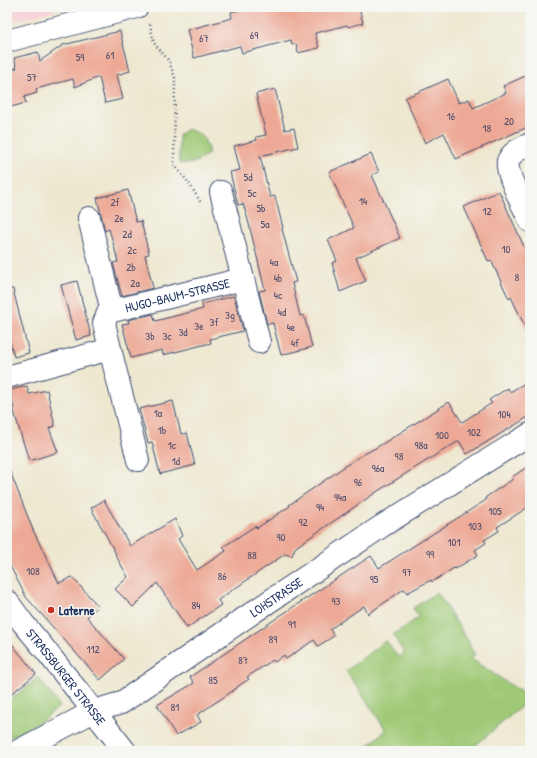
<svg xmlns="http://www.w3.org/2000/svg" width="537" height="758" font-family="'Patrick Hand',sans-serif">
  <rect width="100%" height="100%" fill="#f6f6f2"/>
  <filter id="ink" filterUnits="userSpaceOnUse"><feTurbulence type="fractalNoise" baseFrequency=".025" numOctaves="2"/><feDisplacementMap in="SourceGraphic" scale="8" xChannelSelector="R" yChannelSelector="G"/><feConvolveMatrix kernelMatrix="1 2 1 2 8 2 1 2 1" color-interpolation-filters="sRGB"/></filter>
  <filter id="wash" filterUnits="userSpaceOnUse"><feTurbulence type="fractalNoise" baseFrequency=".012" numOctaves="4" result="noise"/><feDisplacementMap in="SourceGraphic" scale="16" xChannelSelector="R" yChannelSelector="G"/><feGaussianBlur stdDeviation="0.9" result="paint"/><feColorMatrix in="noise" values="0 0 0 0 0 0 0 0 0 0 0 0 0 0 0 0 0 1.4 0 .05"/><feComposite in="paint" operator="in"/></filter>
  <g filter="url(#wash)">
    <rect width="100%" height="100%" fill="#eee8d0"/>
    <!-- built -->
    <path fill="#f7cfd3" d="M7,7H68L7,23Z"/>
    <!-- green -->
    <g fill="#9fc976" stroke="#5d7c6a">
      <path d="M187,129C204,135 204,137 209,153C200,161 191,166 179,163V135Z"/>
      <path d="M437,592L470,644L469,645L475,655L470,658L530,698V699L469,751H362L386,730L346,671L386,640L398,657L404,653L393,635L419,617L413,608Z"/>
      <path d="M38,677L60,706L41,721L9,738L7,734V703Z"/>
    </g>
    <g id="blocks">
      <!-- building -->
      <g fill="#eda995">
        <path d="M251,7H359L363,23L348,27L347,25L315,33L319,48L298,53L296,44L292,45L291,40L242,53L240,46L194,58L187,30L232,18L231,12Z"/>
        <path d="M120,31L130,71L117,75L123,99L105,103L99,77L75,87L73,79L36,89L37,93L24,97L26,103L7,108V70L17,68L14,58L38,52L40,61L63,45Z"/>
        <path d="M530,74V126L456,159L444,133L425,143L405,98L448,79L459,103L469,99L473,108L506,93L503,86Z"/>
        <path d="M275,89L285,130L294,128L298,147L260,156L270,197L275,196L283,228L282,229L296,282L292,283L300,316L304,315L312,347L281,355L273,323L267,324L259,291L265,290L248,220L243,204L238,205L230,172L240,170L234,146L257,140L256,137L266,135L256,94Z"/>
        <path d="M371,154L379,172L372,175L400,238L356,258L366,281L340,292L332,263L337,261L328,240L354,228L329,172Z"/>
        <path d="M128,190L136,222L141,221L145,238L149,254L145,255L153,288L122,296L113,263L118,262L114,246L109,229L105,231L97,198Z"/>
        <path d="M499,191L530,260V337L511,297L509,299L491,260L488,261L464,207Z"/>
        <path d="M77,281L91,336L76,340L61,285Z"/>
        <path d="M7,289H13L29,353L14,357L7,330Z"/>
        <path d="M234,296L243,331L210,339L211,343L163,355L162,350L131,358L122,324L129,323L128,320L153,314L155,321L203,309L202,304Z"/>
        <path d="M530,380V416L467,454L459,441L439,453L378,491L303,542L295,548L292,556L285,554L218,600L221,605L187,628L157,583L133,607L115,589L128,577L115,554H116L91,508L104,500L130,546L175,519L182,536L178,539L197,570L226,551L223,547L255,526L257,528L290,506L289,505L357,458L379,446L449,402L462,422L492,403L489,400L508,388L510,392Z"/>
        <path d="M27,386L29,394L47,390L55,426L49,428L58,452L29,461L15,415L10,390Z"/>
        <path d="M173,401L181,434L187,433L195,465L160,474L152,442L148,443L139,409Z"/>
        <path d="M530,465V506L497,527L499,531L484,540L486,543L475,550L478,555L455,569L454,568L432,582L431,580L407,593L404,589L368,614L364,606L330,629L334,636L318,646L314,640L286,659L284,655L275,662L273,660L247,677L249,679L237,687V688L197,715L201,722L176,736L157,705L194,683L190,677L293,607L371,556L379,568L486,500V497L513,479L512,477Z"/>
        <path d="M7,466H8L33,530L59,583L72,577L98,606L87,617L124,659L100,680L26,597L7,560Z"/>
        <path d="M7,638L36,674L7,697Z"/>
      </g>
    </g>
  </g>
  <g filter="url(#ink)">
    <use href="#blocks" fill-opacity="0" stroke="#3b4b6f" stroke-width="1"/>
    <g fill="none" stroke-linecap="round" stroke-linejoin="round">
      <!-- street casing -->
      <g stroke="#3b4b6f" stroke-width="24">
        <g id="street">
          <path d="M7,41L137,7"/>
          <path d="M530,144C524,147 515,150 511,156C510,157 509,159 508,161C505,173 525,209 530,221"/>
          <path d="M89,218L112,311"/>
          <path d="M243,279L259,342"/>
          <path d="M110,349L138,460"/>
          <path id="s1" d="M7,377L110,349L104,323L108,313L112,311L243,279L221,192"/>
          <path id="s2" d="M7,601L23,623L43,647L125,751"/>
          <path id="s3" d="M18,751L94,711L121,703L255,611L382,526L530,434"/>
        </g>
      </g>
      <!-- path -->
      <path stroke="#3b4b6f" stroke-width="2.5" stroke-dasharray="1 3" stroke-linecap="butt" d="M150,24L154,43L169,61L175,78L174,165L189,183L201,203"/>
      <!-- street -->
      <use href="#street" stroke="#fff" stroke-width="22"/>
    </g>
  </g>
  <!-- markers -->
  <circle fill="#c8321e" stroke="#f6f6f2" stroke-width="1.5" cx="51" cy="610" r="4"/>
  <g text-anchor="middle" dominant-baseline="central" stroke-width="3" stroke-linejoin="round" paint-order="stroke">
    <!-- number labels -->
    <g font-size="11" fill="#504e6c">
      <text x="254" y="35">69</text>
      <text x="204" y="38">67</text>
      <text x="110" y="55">61</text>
      <text x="80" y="57">59</text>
      <text x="32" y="77">57</text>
      <text x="451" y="116">16</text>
      <text x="509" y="121">20</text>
      <text x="487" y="128">18</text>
      <text x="248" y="177">5d</text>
      <text x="252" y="193">5c</text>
      <text x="363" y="201">14</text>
      <text x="115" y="202">2f</text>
      <text x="261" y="208">5b</text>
      <text x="487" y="211">12</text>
      <text x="119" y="218">2e</text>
      <text x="265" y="224">5a</text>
      <text x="127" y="234">2d</text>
      <text x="506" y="249">10</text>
      <text x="132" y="250">2c</text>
      <text x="274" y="262">4a</text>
      <text x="131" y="267">2b</text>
      <text x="517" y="277">8</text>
      <text x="278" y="278">4b</text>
      <text x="135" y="283">2a</text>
      <text x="278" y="295">4c</text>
      <text x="282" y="312">4d</text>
      <text x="230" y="315">3g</text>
      <text x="214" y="322">3f</text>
      <text x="199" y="326">3e</text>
      <text x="291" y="327">4e</text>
      <text x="183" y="332">3d</text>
      <text x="150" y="336">3b</text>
      <text x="167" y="336">3c</text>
      <text x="295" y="343">4f</text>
      <text x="158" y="413">1a</text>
      <text x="504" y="414">104</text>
      <text x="162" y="430">1b</text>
      <text x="474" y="432">102</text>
      <text x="442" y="435">100</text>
      <text x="172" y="445">1c</text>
      <text x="421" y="445">98a</text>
      <text x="399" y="456">98</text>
      <text x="176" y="461">1d</text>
      <text x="378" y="468">96a</text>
      <text x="358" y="482">96</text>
      <text x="340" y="497">94a</text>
      <text x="320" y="507">94</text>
      <text x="495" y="511">105</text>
      <text x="303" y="522">92</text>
      <text x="475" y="526">103</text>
      <text x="281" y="537">90</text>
      <text x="454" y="542">101</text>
      <text x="430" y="554">99</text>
      <text x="252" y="555">88</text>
      <text x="33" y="571">108</text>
      <text x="407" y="572">97</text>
      <text x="222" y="576">86</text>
      <text x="374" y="579">95</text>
      <text x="336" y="601">93</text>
      <text x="196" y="605">84</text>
      <text x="292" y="624">91</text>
      <text x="273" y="639">89</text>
      <text x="93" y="649">112</text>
      <text x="243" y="660">87</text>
      <text x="213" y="680">85</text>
      <text x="175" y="707">81</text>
    </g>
    <!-- street labels -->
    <g font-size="13" fill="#1b2f5e" stroke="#f6f6f2">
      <text stroke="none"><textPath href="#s1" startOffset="216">HUGO-BAUM-STRASSE</textPath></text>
      <text stroke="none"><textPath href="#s3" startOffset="302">LOHSTRASSE</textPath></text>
      <text stroke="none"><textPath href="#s2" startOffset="96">STRASSBURGER STRASSE</textPath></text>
    </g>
    <!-- poi labels -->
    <g font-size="13" font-weight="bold" fill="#1b2f5e" stroke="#f6f6f2" text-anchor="start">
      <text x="59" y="610">Laterne</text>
    </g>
  </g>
  <!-- margin -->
  <rect width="537" height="758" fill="none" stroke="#f6f6f2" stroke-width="24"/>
</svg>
